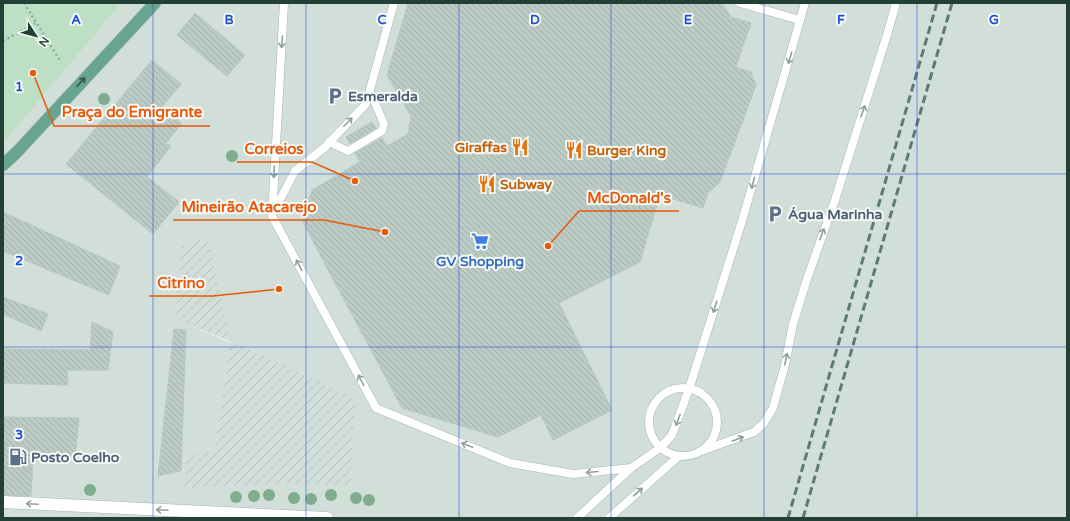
<svg xmlns="http://www.w3.org/2000/svg" width="1070" height="521" font-family="'Varela Round',sans-serif">
  <defs>
    <pattern id="industrial-furrows" width="10" height="10" patternUnits="userSpaceOnUse"><rect width="10" height="10" fill="#d2ded8"/><path d="M-1 1l2-2M0 10L10 0M9 11l2-2" fill="none" stroke="#b4c0ba"/></pattern>
    <pattern id="building-back-hatch" width="6" height="6" patternUnits="userSpaceOnUse"><rect width="6" height="6" fill="#bcccc4"/><path d="M-1 5l2 2M0 0l6 6M5-1l2 2" fill="none" stroke="#a1b0a9"/></pattern>
  </defs>
  <rect width="100%" height="100%" fill="#e4eee9"/>
  <!-- built -->
  <path fill="#d2ded8" fill-rule="evenodd" d="M3,3H1067V518H3ZM190,325L231,341L303,375L191,326Z"/>
  <!-- industrial -->
  <path fill="url(#industrial-furrows)" d="M208,237L231,341L355,398L351,486L305,483L184,488L187,456L214,451L231,341L175,319L181,247Z"/>
  <!-- green -->
  <path fill="#bddfc4" d="M3,3H121L3,143Z"/>
  <!-- building -->
  <g fill="url(#building-back-hatch)" stroke="#b6c8bf">
    <path d="M408,3H722L731,17L751,23L736,67L751,72L756,85L720,182L708,193L703,208L660,195L640,262L559,303L612,410L553,440L541,415L498,437L402,408L327,268L302,220L312,190L360,162L355,153L382,138L387,146L408,134L411,116L387,75Z"/>
    <path d="M195,13L245,55L227,76L177,35Z"/>
    <path d="M152,60L181,84L162,107L182,123L166,143L171,146L147,177L179,202L153,234L66,164Z"/>
    <path d="M372,122L376,128L350,144L346,137Z"/>
    <path d="M3,212L120,266L109,295L3,251Z"/>
    <path d="M3,297L48,314L41,331L3,314Z"/>
    <path d="M92,322L113,332L108,370H67L68,385L3,383V349L90,350Z"/>
    <path d="M174,329L186,330L181,471L158,476Z"/>
    <path d="M3,417L79,418L75,458L33,459L31,496L3,495Z"/>
  </g>
  <g fill="none" stroke-linecap="round" stroke-linejoin="round">
    <!-- lane casing -->
    <g stroke="#a6b6b0" stroke-width="9">
      <g id="lane">
        <path d="M284,3L272,216L376,408L510,463L573,474L631,468"/>
        <path d="M740,3L800,20"/>
        <path d="M329,142L348,151L382,131L384,124L370,91"/>
        <path d="M274,211L295,171L324,148L366,104L394,3"/>
        <circle cx="683" cy="422" r="34"/>
        <path d="M701,451L754,432L764,423L773,408L785,365L793,324L806,282L835,200L887,35L896,3"/>
        <path d="M577,518L631,468L660,448L672,435L675,427L689,389L742,221L805,3"/>
        <path d="M609,518L679,456"/>
      </g>
    </g>
    <!-- street casing -->
    <g stroke="#a6b6b0" stroke-width="13">
      <path id="street" d="M3,502L327,518"/>
    </g>
    <!-- primary casing -->
    <g stroke="#c1cac7" stroke-width="13">
      <path id="primary" d="M3,165L17,152L155,3"/>
    </g>
    <!-- path -->
    <g stroke="#84b2a0" stroke-width="2.5" stroke-dasharray="2 3" stroke-linecap="butt">
      <path d="M24,3L61,62"/>
      <path d="M3,41L36,23"/>
    </g>
    <!-- lane -->
    <use href="#lane" stroke="#fff" stroke-width="8"/>
    <!-- street -->
    <use href="#street" stroke="#fff" stroke-width="12"/>
    <!-- primary -->
    <use href="#primary" stroke="#68a490" stroke-width="12"/>
    <!-- rail -->
    <g stroke="#5d7c71" stroke-width="3" stroke-dasharray="8 4" stroke-linecap="butt">
      <path d="M788,518L937,3"/>
      <path d="M803,518L952,3"/>
    </g>
  </g>
  <!-- trees -->
  <g fill="#7fad8e">
    <circle cx="104" cy="99" r="6"/>
    <circle cx="232" cy="156" r="6"/>
    <circle cx="90" cy="490" r="6"/>
    <circle cx="269" cy="495" r="6"/>
    <circle cx="331" cy="495" r="6"/>
    <circle cx="254" cy="496" r="6"/>
    <circle cx="236" cy="497" r="6"/>
    <circle cx="294" cy="498" r="6"/>
    <circle cx="356" cy="498" r="6"/>
    <circle cx="311" cy="499" r="6"/>
    <circle cx="369" cy="500" r="6"/>
  </g>
  <!-- one-way arrows -->
  <defs><path id="oneway-shaft" d="M-6 0H5M1.5-3L5.5 0L1.5 3" fill="none" stroke-width="1.6" stroke-linecap="round" stroke-linejoin="round"/></defs>
  <g stroke="#91a09a">
    <use href="#oneway-shaft" transform="translate(282 42) rotate(94)"/>
    <use href="#oneway-shaft" transform="translate(790 58) rotate(107)"/>
    <use href="#oneway-shaft" transform="translate(863 111) rotate(-71)"/>
    <use href="#oneway-shaft" transform="translate(348 122) rotate(-45)"/>
    <use href="#oneway-shaft" transform="translate(274 172) rotate(93)"/>
    <use href="#oneway-shaft" transform="translate(753 183) rotate(105)"/>
    <use href="#oneway-shaft" transform="translate(822 234) rotate(-69)"/>
    <use href="#oneway-shaft" transform="translate(299 265) rotate(-118)"/>
    <use href="#oneway-shaft" transform="translate(715 307) rotate(107)"/>
    <use href="#oneway-shaft" transform="translate(786 359) rotate(-78)"/>
    <use href="#oneway-shaft" transform="translate(361 380) rotate(-118)"/>
    <use href="#oneway-shaft" transform="translate(678 420) rotate(110)"/>
    <use href="#oneway-shaft" transform="translate(738 439) rotate(-20)"/>
    <use href="#oneway-shaft" transform="translate(467 445) rotate(-158)"/>
    <use href="#oneway-shaft" transform="translate(592 472) rotate(175)"/>
    <use href="#oneway-shaft" transform="translate(638 492) rotate(-41)"/>
    <use href="#oneway-shaft" transform="translate(32 504) rotate(-177)"/>
    <use href="#oneway-shaft" transform="translate(162 510) rotate(-177)"/>
  </g>
  <use stroke="#34594c" href="#oneway-shaft" transform="translate(81 82) rotate(-47)"/>
  <!-- grid -->
  <path fill="none" stroke="#1d4ed8" stroke-width="1" stroke-opacity="0.55" d="M153,3V518M306,3V518M459,3V518M611,3V518M764,3V518M917,3V518M3,174H1067M3,347H1067"/>
  <!-- icons -->
  <defs>
    <g id="parking-bare" transform="scale(1.38)"><path d="M-3.5-5.5H1a3.5 3.5 0 0 1 0 7H-1V5.5H-3.5ZM-1-3.4V-.6H.8a1.4 1.4 0 0 0 0-2.8Z" fill="#5c6f8a" stroke="#f5faf7" stroke-width="2.5" paint-order="stroke"/></g>
    <g id="restaurant-bare" transform="scale(1.38)"><path d="M-5-6h1v4h1v-4h1v4h1v-4h1v5L-1.5 .5V6h-2V.5L-5-1ZM5-6V6H3V1.5H1.5Q1.5-4 5-6Z" fill="#e8710a" stroke="#f5faf7" stroke-width="2.5" paint-order="stroke"/></g>
    <g id="supermarket-bare" transform="scale(1.38)"><path d="M-6-5.5h2.5l.6 2H6L4.5 2H-2.5L-4.4-4H-6ZM-1.5 3.2a1.3 1.3 0 1 0 .1 0ZM3 3.2a1.3 1.3 0 1 0 .1 0Z" fill="#3f7fe0" stroke="#f5faf7" stroke-width="2.5" paint-order="stroke"/></g>
    <g id="fuel-bare" transform="scale(1.38)"><path d="M-5.5-6h7V0h2V4h1.3V-2.5L3-4.5l.8-.8L6-3V5H2.5V1h-1V6h-7ZM-4.2-4.7v3.2H.2V-4.7Z" fill="#5c6f8a" stroke="#f5faf7" stroke-width="2.5" paint-order="stroke"/></g>
  </defs>
  <g fill-rule="evenodd">
    <use href="#parking-bare" x="335" y="96"/>
    <use href="#restaurant-bare" x="520" y="147"/>
    <use href="#restaurant-bare" x="574" y="150"/>
    <use href="#restaurant-bare" x="487" y="184"/>
    <use href="#parking-bare" x="775" y="214"/>
    <use href="#supermarket-bare" x="480" y="241"/>
    <use href="#fuel-bare" x="18" y="457"/>
  </g>
  <g text-anchor="middle" dominant-baseline="central" stroke-width="4" stroke-linejoin="round" paint-order="stroke">
    <!-- service labels -->
    <g font-size="14" font-weight="bold" fill="#4e5e75" stroke="#f5faf7" text-anchor="start">
      <text x="348" y="96">Esmeralda</text>
      <text x="788" y="214">Água Marinha</text>
      <text x="31" y="457">Posto Coelho</text>
    </g>
    <!-- food labels -->
    <g font-size="14" font-weight="bold" fill="#c56008" stroke="#f5faf7" text-anchor="start">
      <text x="507" y="147" text-anchor="end">Giraffas</text>
      <text x="587" y="150">Burger King</text>
      <text x="500" y="184">Subway</text>
    </g>
    <!-- shop labels -->
    <g font-size="14" font-weight="bold" fill="#366cbe" stroke="#f5faf7">
      <text x="480" y="261">GV Shopping</text>
    </g>
  </g>
  <g font-size="13" text-anchor="middle" font-weight="bold" fill="#1d4ed8" stroke="#f5faf7" stroke-width="4" stroke-linejoin="round" paint-order="stroke">
    <text x="76" y="24">A</text>
    <text x="229" y="24">B</text>
    <text x="382" y="24">C</text>
    <text x="535" y="24">D</text>
    <text x="688" y="24">E</text>
    <text x="841" y="24">F</text>
    <text x="994" y="24">G</text>
    <text x="19" y="91">1</text>
    <text x="19" y="265">2</text>
    <text x="19" y="439">3</text>
  </g>
  <!-- callouts -->
  <path fill="none" stroke="#e8590c" stroke-width="1.5" d="M33 73L54 126H210M355 181L312 162H237M548 246L579 211H679M385 232L324 220H173M279 289L213 296H149"/>
  <g fill="#e8590c" stroke="#f5faf7" stroke-width="1.5">
    <circle cx="33" cy="73" r="4"/>
    <circle cx="355" cy="181" r="4"/>
    <circle cx="548" cy="246" r="4"/>
    <circle cx="385" cy="232" r="4"/>
    <circle cx="279" cy="289" r="4"/>
  </g>
  <g font-size="15" text-anchor="middle" font-weight="bold" fill="#e8590c" stroke="#f5faf7" stroke-width="4" stroke-linejoin="round" paint-order="stroke">
    <text x="132" y="117">Praça do Emigrante</text>
    <text x="274" y="154">Correios</text>
    <text x="629" y="203">McDonald's</text>
    <text x="249" y="212">Mineirão Atacarejo</text>
    <text x="181" y="288">Citrino</text>
  </g>
  <!-- border -->
  <rect width="1070" height="521" fill="none" stroke="#234036" stroke-width="8"/>
  <!-- north arrow -->
  <g transform="translate(36 36) rotate(126)" stroke="#f5faf7" stroke-width="3" paint-order="stroke">
  <path d="M0-3L7 15L0 10L-7 15Z" fill="#234036"/>
  <text y="-6" font-size="11" font-weight="bold" text-anchor="middle" fill="#234036">N</text>
  </g>
</svg>
